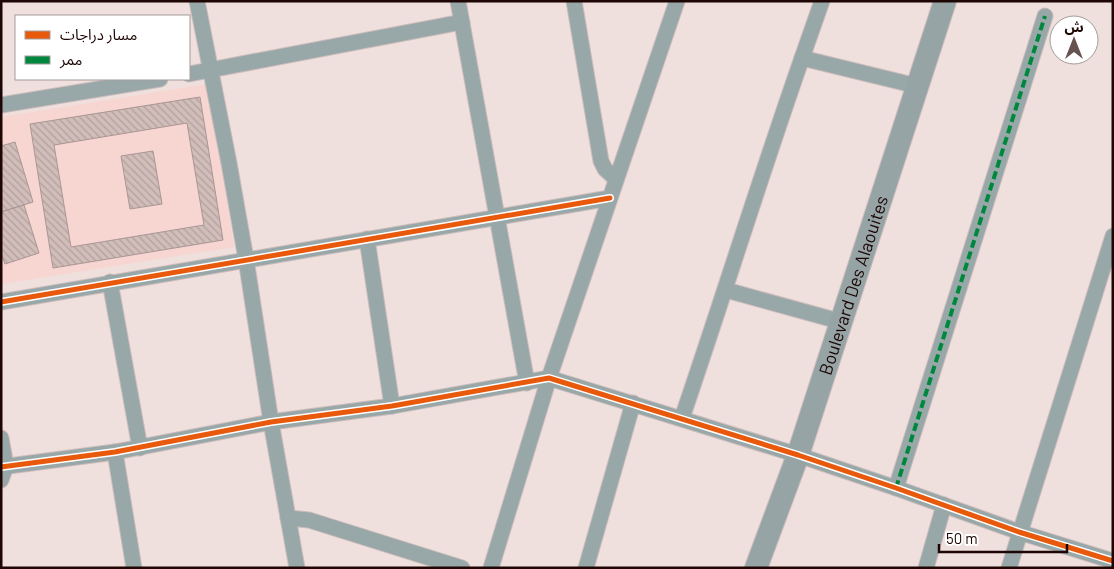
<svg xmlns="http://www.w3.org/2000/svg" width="1114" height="569" font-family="Barlow,'Noto Sans Arabic',sans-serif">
  <defs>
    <pattern id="building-back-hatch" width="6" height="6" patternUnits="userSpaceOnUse" patternTransform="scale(1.25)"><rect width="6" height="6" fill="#d1bdba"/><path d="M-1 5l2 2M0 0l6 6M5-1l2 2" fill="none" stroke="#b3a19e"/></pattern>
  </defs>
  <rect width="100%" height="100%" fill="#efdfdd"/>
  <!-- built -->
  <path fill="#f7d5d0" d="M208,84L234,247L1,284V117Z"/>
  <!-- building -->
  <g fill="url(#building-back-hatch)" stroke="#a99694" fill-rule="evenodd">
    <path d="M200,97L223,240L53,268L30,124ZM187,123L204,225L71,247L54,145Z"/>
    <path d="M15,142L33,202L1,212V146Z"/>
    <path d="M153,151L162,204L130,209L121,156Z"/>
    <path d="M24,205L39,253L5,264L1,253V212Z"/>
  </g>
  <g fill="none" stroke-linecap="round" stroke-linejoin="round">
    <!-- street casing -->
    <g stroke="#ccbdbc" stroke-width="17">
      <g id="street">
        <path d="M197,1L229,163L246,259L271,422L297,568"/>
        <path d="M458,1L527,383"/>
        <path d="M574,1L601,161L605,169L616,179"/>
        <path d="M802,58L822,1"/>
        <path d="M189,74L462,22"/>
        <path d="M1,105L160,79"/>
        <path d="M367,239L392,406"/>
        <path d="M110,282L140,448"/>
        <path d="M726,290L842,322"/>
        <path d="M1,302L610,198"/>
        <path d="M682,418C723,298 760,178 802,58L917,86"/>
        <path d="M1,438L6,466L1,480"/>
        <path d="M115,452L134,568"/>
        <path d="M1,467L115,452L271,422L392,406L549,378L798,455L896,488L1019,532L1113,561"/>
        <path d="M896,488L1045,16"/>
        <path d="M288,518L309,520L462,568"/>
        <path d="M491,568L549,378L677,1"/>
        <path d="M586,568L633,403"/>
        <path d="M926,568L944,505"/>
        <path d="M1009,568L1113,236"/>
      </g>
    </g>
    <!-- secondary casing -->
    <g stroke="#ccbdbc" stroke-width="24">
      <g id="secondary">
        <path id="s1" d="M756,568L798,455L945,1"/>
      </g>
    </g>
    <!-- street -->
    <use href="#street" stroke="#98a7a8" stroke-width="15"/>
    <!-- secondary -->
    <use href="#secondary" stroke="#97a4a6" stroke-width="22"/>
    <!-- quiet -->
    <path stroke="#00873e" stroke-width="4" stroke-dasharray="8 4" stroke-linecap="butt" d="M896,488L1045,16"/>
    <!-- cycleway casing -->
    <g stroke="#fff" stroke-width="8">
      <g id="cycleway">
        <path d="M1,302L610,198"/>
        <path d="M1,467L115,452L271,422L392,406L549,378L798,455L896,488L1019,532L1113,561"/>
      </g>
    </g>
    <!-- cycleway -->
    <use href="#cycleway" stroke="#e8590c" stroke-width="5"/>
  </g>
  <g text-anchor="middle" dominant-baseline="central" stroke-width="4" stroke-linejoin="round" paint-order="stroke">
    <!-- street labels -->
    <g font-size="18" fill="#1d0604" stroke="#fff">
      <text stroke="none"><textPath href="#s1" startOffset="299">Boulevard Des Alaouites</textPath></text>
    </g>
  </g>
  <!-- border -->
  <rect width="1114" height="569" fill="none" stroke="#1d0604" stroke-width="5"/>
  <!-- legend -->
  <rect x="15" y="15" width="175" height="65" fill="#ffffff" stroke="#a59b9b"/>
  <rect x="25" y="31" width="25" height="8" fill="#e8590c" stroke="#a59b9b"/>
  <text x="60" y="40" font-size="15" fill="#1d0604">مسار دراجات</text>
  <rect x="25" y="56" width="25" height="8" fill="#00873e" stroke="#a59b9b"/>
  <text x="60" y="65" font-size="15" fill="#1d0604">ممر</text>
  <!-- north arrow -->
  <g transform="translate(1074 40)"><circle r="24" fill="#ffffff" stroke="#a59b9b"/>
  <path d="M0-4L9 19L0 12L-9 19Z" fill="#665250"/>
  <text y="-8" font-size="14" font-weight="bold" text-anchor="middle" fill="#1d0604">ش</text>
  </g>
  <!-- scale -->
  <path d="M939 544v8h128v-8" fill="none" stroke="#1d0604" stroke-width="2.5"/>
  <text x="946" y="544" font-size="15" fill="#1d0604" stroke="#ffffff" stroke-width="4" paint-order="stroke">50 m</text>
</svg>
